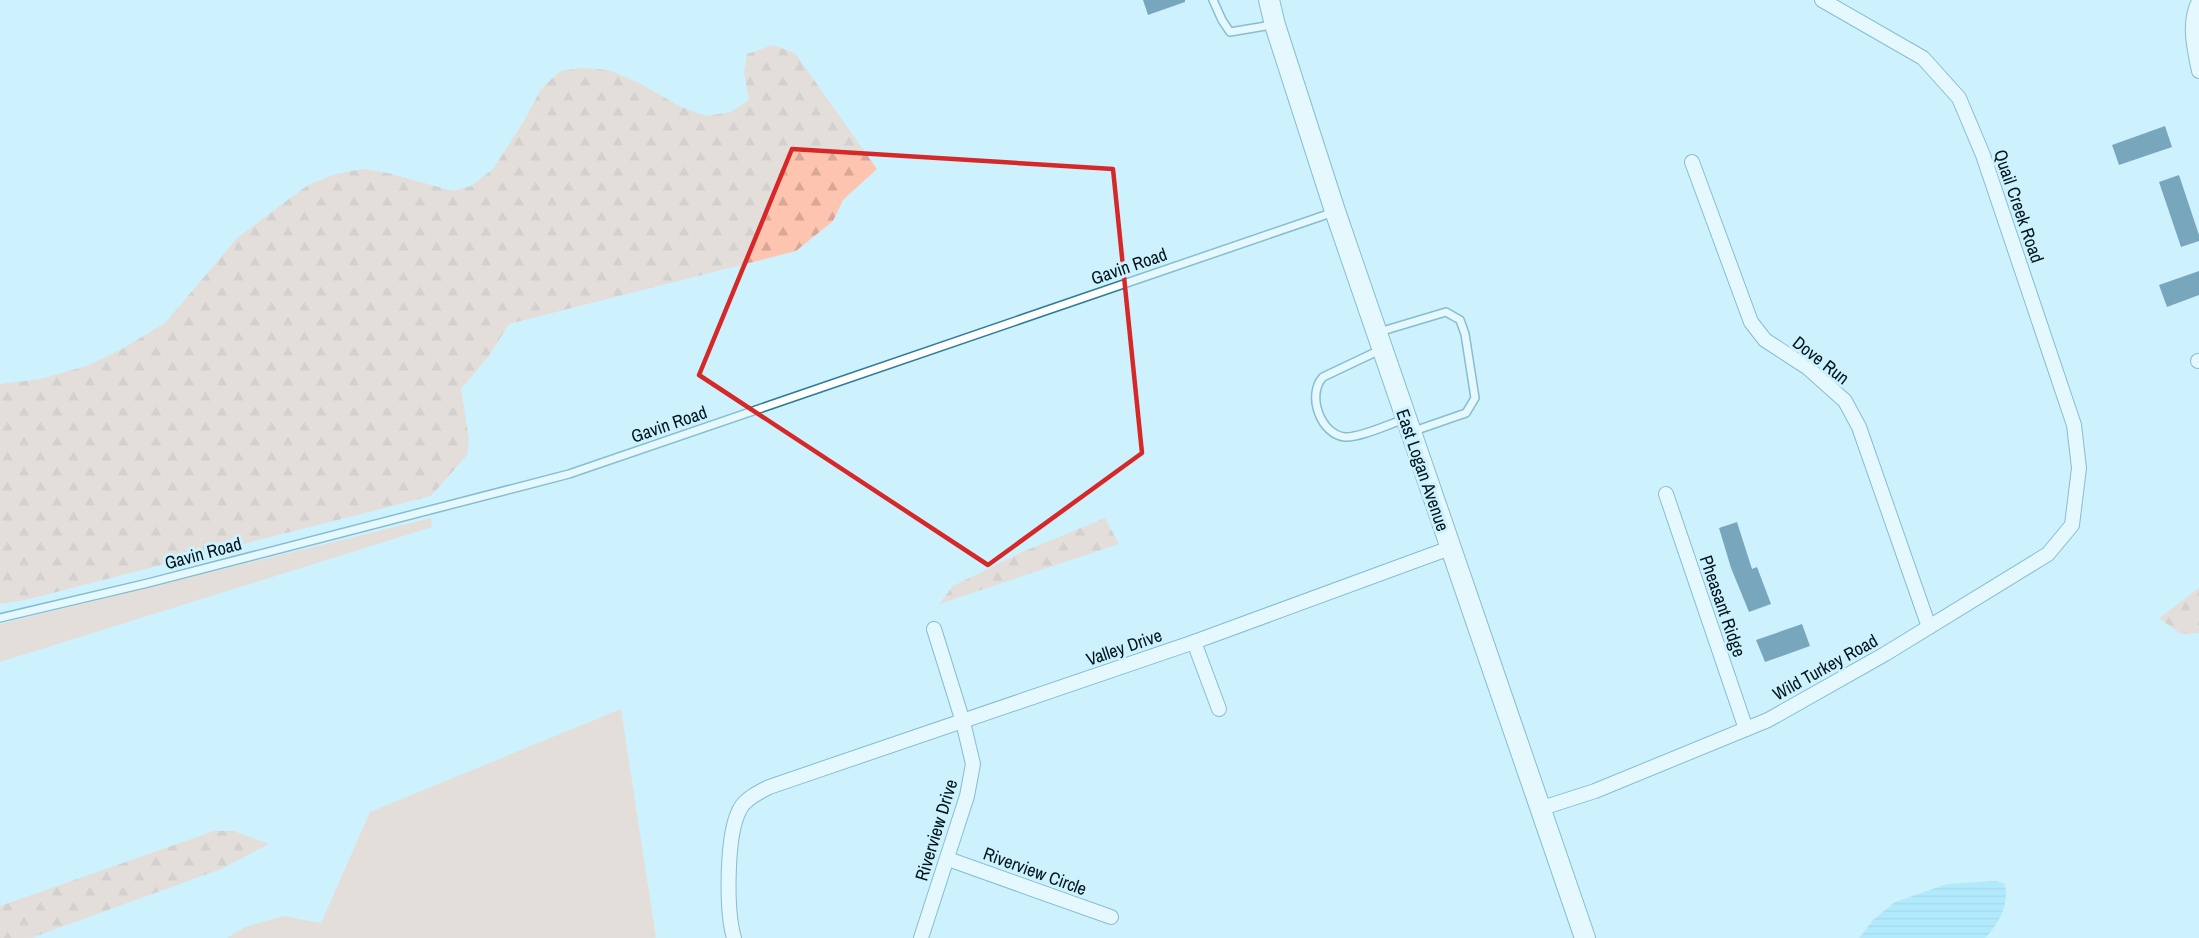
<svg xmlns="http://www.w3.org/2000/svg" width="2199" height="938" font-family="'Archivo Narrow',sans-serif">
  <defs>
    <pattern id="forest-firs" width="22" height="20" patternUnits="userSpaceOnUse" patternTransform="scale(1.5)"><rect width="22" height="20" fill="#fdc5b0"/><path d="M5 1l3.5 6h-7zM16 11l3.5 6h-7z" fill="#d7a897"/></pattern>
    <pattern id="water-rules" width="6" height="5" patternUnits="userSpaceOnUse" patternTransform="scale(1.5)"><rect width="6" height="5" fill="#90e1fc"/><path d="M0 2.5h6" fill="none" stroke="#7ac0d7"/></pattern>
  </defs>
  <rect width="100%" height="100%" fill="#cdf2fe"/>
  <!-- green -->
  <g fill="#fdc5b0">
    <path d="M431,518L432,527L0,662V624Z"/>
    <path d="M621,709L656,938H227L245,927L283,916L321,923L370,812Z"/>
  </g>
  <!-- forest -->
  <g fill="url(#forest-firs)">
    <path d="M773,45L795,53L877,169L843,200L833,221L796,251L509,324L488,357L461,389L469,439L467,455L431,496L25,600L0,604V384L41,379L89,365L122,349L165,323L237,238L308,185L335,174L363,169L388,173L453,191L471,186L493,169L524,121L541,89L560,71L582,68L609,70L641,84L679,106L706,116L731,112L749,100L744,72L747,54Z"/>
    <path d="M1105,518L1119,544L939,604L953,586L1022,552Z"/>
    <path d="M2199,588V633L2181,634L2159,618Z"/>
    <path d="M214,831H234L269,844L221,869L31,938H0V906Z"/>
  </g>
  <!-- water -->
  <path fill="url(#water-rules)" d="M1996,881L2005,884C2009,905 1999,924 1985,938H1859L1873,920L1895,902L1947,884Z"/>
  <!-- building -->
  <g fill="#114c70">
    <path d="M1143,0H1185V2L1148,15Z"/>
    <path d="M2165,126L2172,147L2119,165L2112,145Z"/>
    <path d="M2179,175L2199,235V241L2181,247L2159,182Z"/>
    <path d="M2199,271V295L2167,307L2159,285Z"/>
    <path d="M1737,522L1752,569L1757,567L1771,604L1749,612L1731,568L1719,528Z"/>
    <path d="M1802,624L1810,646L1765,662L1756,640Z"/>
  </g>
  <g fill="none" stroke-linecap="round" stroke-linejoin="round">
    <!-- lane casing -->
    <g stroke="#2f7e96" stroke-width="10">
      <g id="lane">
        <path d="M1213,0L1222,20L1230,32L1272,25"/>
        <path d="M1379,332L1446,312L1460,320L1465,334L1475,398L1466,413L1414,431"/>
        <path d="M1380,350L1323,377C1306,395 1321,435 1345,437C1360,438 1389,424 1405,419"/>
        <path d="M0,618L148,583L569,474L1334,212"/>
      </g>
    </g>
    <!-- street casing -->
    <g stroke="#2f7e96" stroke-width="16">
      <g id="street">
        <path d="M2199,1C2188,23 2194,47 2199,71"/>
        <path d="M1692,162L1751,322L1765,340L1808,368L1845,401L1859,427L1929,627"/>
        <path d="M2198,361H2199"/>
        <path d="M1666,494L1746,729"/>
        <path d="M1194,642L1219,709"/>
        <path d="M1539,809L1595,791L1768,720L1885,654L2048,554L2072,525L2079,468L2074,425L1983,155L1959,98L1923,58L1822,0"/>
        <path d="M948,859L1111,917"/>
        <path d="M734,938C726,911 726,834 740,809C745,799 759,792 769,787L1194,642L1450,548"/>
        <path d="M921,938L967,796L973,764L963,722L934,629"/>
      </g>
    </g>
    <!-- secondary casing -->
    <g stroke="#2f7e96" stroke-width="22">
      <path id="secondary" d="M1269,0L1275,25L1335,211L1585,938"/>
    </g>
    <!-- lane -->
    <use href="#lane" stroke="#fff" stroke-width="7"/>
    <!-- street -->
    <use href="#street" stroke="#fff" stroke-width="14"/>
    <!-- secondary -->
    <use href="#secondary" stroke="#fff" stroke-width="20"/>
  </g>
  <!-- marked area -->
  <path d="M0 0H2199V938H0ZM792,149L1113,169L1142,453L988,565L699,375Z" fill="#cdf2fe" fill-opacity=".55" fill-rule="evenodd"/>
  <path fill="none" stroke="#d62828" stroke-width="4.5" stroke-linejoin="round" d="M792,149L1113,169L1142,453L988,565L699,375Z"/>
  <g text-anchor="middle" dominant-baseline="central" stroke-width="6" stroke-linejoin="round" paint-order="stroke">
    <!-- street labels -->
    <g font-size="18" fill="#01151c" stroke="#cdf2fe">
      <text transform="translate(2019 206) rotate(71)">Quail Creek Road</text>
      <text transform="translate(1129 266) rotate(-19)">Gavin Road</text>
      <text transform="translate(1821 360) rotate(38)">Dove Run</text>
      <text transform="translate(669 424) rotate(-19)">Gavin Road</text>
      <text transform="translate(1423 470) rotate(71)">East Logan Avenue</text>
      <text transform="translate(203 553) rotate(-15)">Gavin Road</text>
      <text transform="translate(1723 606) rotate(71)">Pheasant Ridge</text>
      <text transform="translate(1124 647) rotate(-19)">Valley Drive</text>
      <text transform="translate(1825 667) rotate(-29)">Wild Turkey Road</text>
      <text transform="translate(936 830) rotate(-73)">Riverview Drive</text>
      <text transform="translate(1035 871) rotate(20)">Riverview Circle</text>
    </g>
  </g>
</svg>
